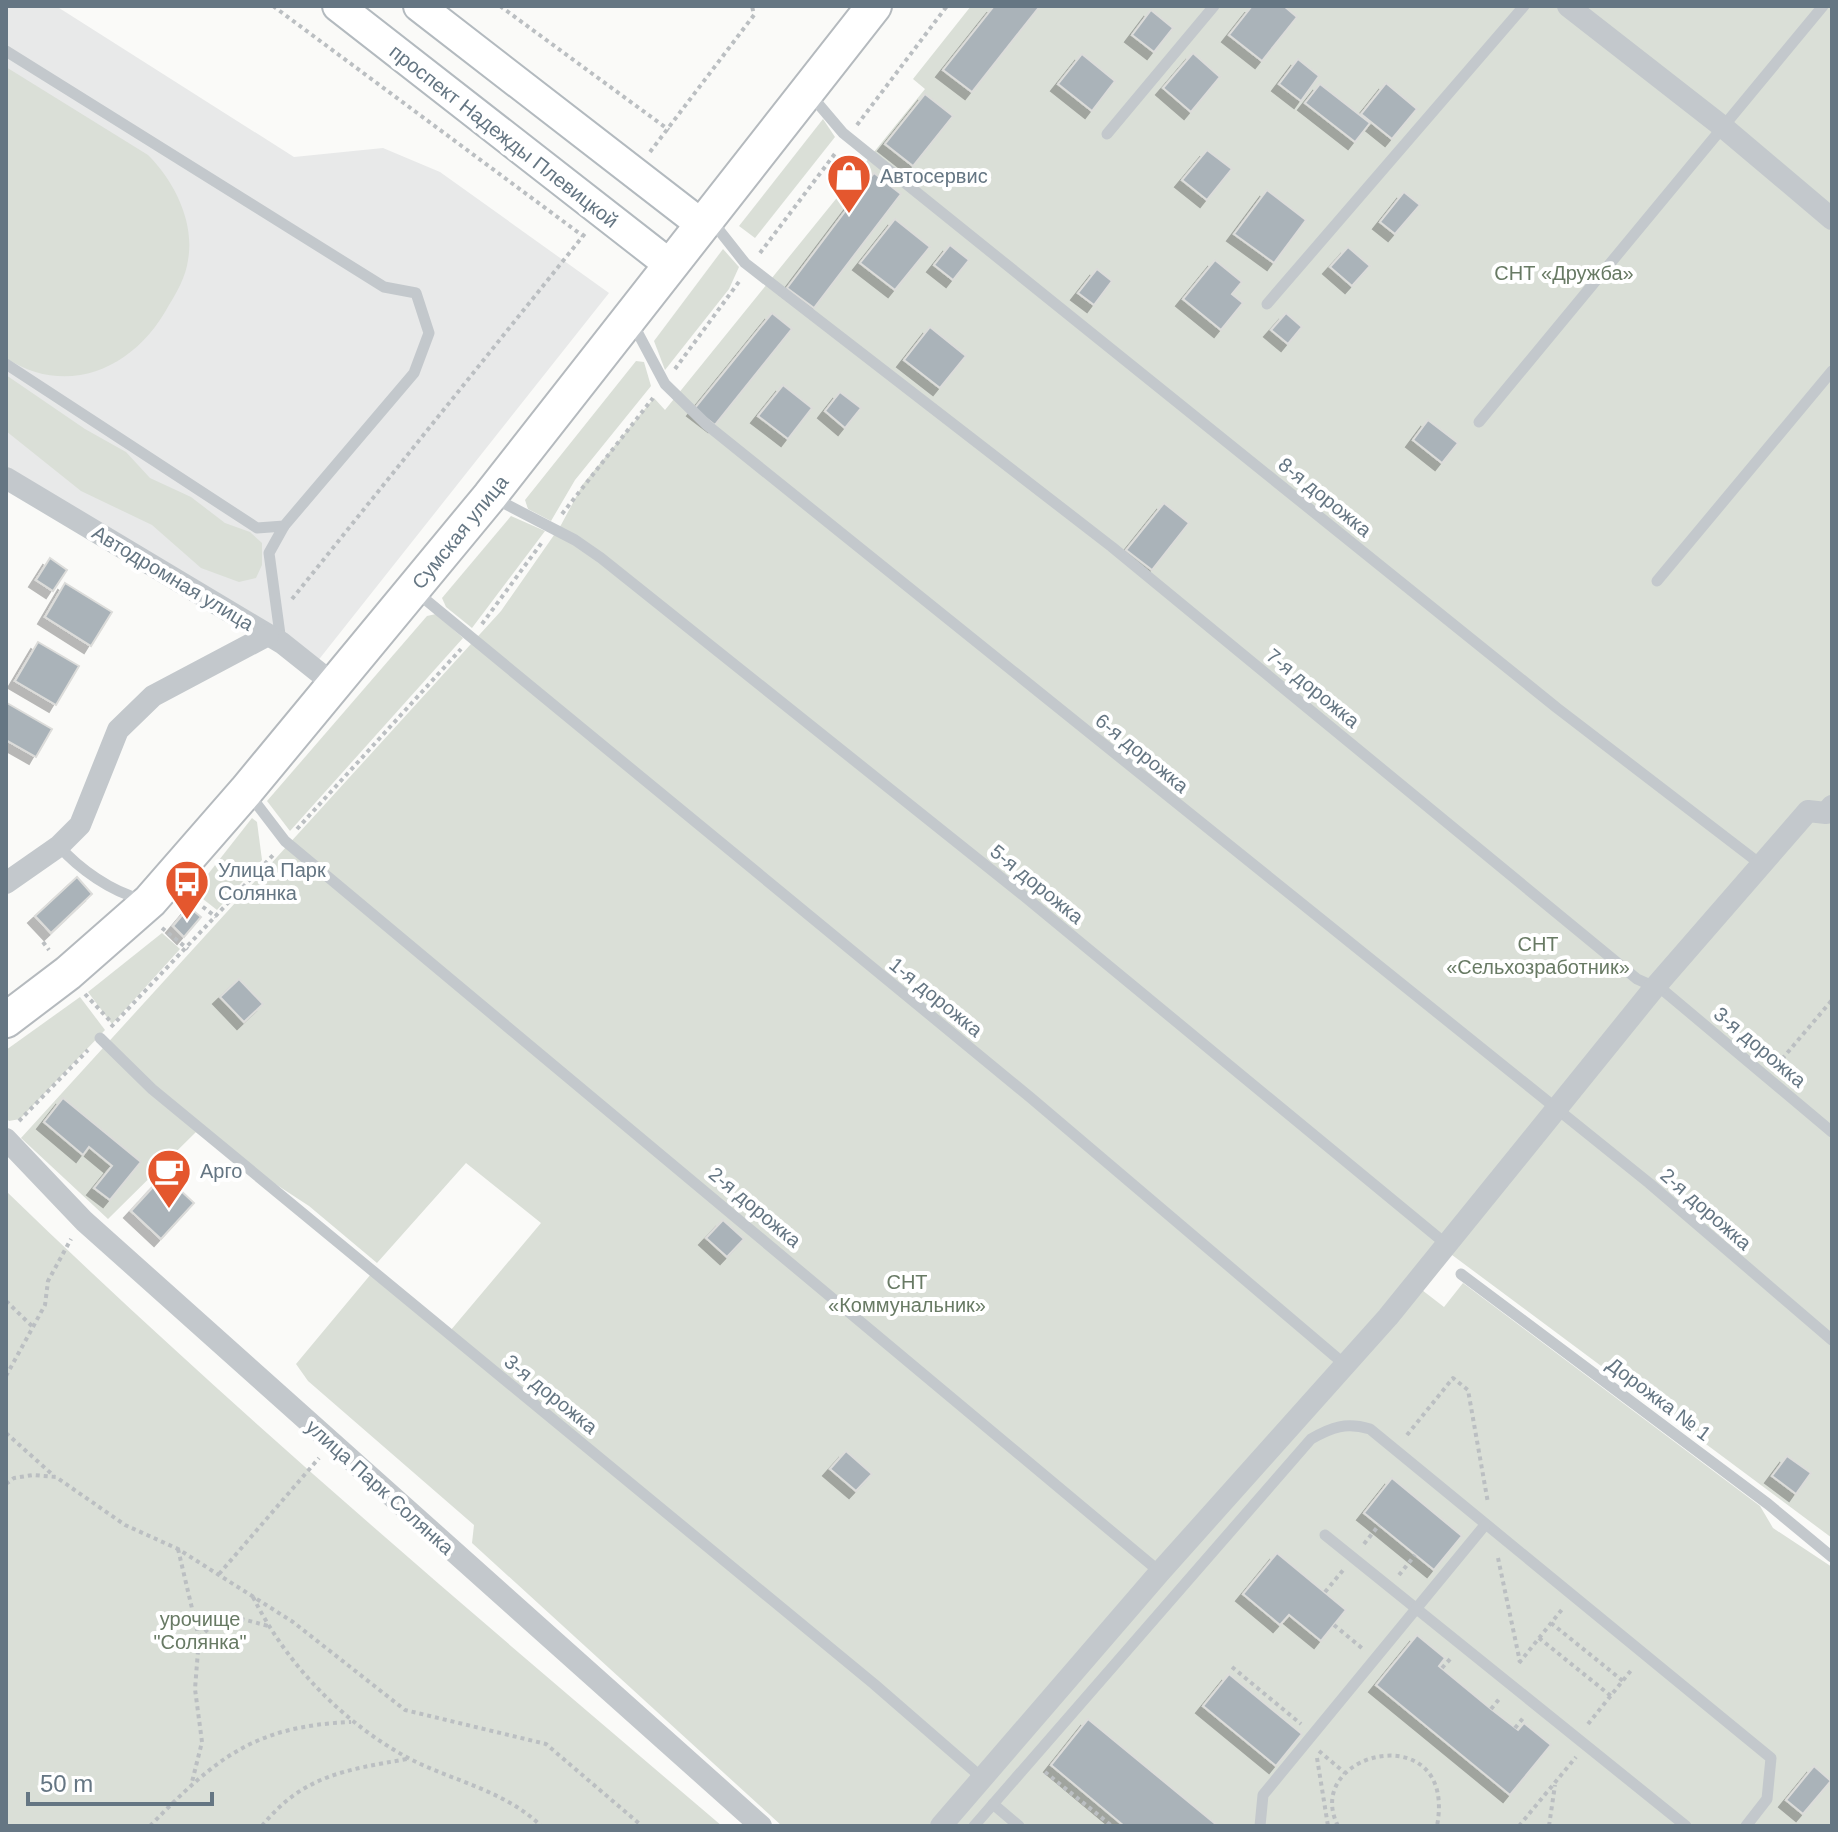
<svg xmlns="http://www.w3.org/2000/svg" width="1838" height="1832" font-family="Arial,sans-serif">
  <defs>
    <filter id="shadow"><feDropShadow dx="-7" dy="7" stdDeviation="0" flood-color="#0004"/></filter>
  </defs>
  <rect width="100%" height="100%" fill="#fafaf8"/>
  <!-- built -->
  <path fill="#e8e9e9" d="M6,6H56L294,157L383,148L440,172L609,293L309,672L6,478Z"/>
  <!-- green -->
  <g fill="#dadfd7">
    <path d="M971,6H1832V1538L1440,1246L937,1826H782L472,1543L474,1525L308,1381L296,1364L371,1274L445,1337L541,1223L466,1163L377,1263L309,1206L196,1132L108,1219L21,1138L501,611L561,525L583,484L654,398L665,410L925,89L913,79Z"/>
    <path d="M6,67L148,155C174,181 195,222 188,260C186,276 177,292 169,305C136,367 69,399 6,358Z"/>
    <path d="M823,119L835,137L755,238L739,226Z"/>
    <path d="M723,249L739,267L729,289L665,370L654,341Z"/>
    <path d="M636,361L644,362L651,386L575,480L551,521L528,509L525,500Z"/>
    <path d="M6,375L85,429L126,452L150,478L191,497L225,523L250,532L262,543V565L256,578L239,582L201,568L152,525L81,491L6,431Z"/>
    <path d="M511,516L545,531L472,628L446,607L442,598Z"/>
    <path d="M436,614L463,638L290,831L267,801L427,616Z"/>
    <path d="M252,818L257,822L262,860L217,910L194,892Z"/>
    <path d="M162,933L180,949L112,1024L88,992Z"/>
    <path d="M80,997L105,1030L20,1119L9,1121L6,1118V1050Z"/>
    <path d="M6,1191C235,1413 479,1619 722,1826H6Z"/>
    <path d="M1463,1283L1760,1506L1773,1528L1832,1567V1826H949L1422,1290L1444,1307Z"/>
  </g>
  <!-- building -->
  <g fill="#aab3b9" stroke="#dcdcda" stroke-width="2" filter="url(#shadow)">
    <path d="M994,6H1040L972,92L943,70Z"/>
    <path d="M1252,6H1284L1297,17L1262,61L1229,35Z"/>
    <path d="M1151,10L1173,28L1154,52L1132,35Z"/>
    <path d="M1193,53L1220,77L1191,112L1163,88Z"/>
    <path d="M1082,54L1115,81L1092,111L1058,84Z"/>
    <path d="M1298,59L1319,76L1301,101L1279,84Z"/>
    <path d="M1386,83L1417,109L1392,139L1361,114Z"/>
    <path d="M1320,84L1370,123L1355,142L1305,103Z"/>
    <path d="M925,94L953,116L913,166L885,144Z"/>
    <path d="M1207,150L1232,169L1207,200L1182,180Z"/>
    <path d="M874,173L901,194L814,308L787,288Z"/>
    <path d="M1267,190L1306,220L1274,263L1234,234Z"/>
    <path d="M1404,192L1420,205L1395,234L1380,222Z"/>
    <path d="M895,219L930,247L895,290L860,263Z"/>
    <path d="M950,245L969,260L953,280L934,265Z"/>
    <path d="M1348,247L1370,266L1352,286L1330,267Z"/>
    <path d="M1215,260L1242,282L1232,294L1243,303L1221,330L1183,299Z"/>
    <path d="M1097,269L1112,281L1094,305L1078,293Z"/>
    <path d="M772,313L792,329L715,425L694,409Z"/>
    <path d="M1286,313L1302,327L1288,344L1271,330Z"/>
    <path d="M930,327L966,356L940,388L904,360Z"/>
    <path d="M783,385L812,408L788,439L758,416Z"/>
    <path d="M840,392L861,408L845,428L825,411Z"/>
    <path d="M1428,420L1458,443L1442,463L1413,440Z"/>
    <path d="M1164,503L1189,523L1152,570L1126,550Z"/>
    <path d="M50,558L67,570L53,591L36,580Z"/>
    <path d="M65,583L112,612L91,646L45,617Z"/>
    <path d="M38,642L79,666L56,705L15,681Z"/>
    <path d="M7,703L52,729L36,757L6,740Z"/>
    <path d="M77,877L92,894L51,933L35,916Z"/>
    <path d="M189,907L201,917L184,937L173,926Z"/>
    <path d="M239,979L263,1004L244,1022L220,997Z"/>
    <path d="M63,1098L141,1162L110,1200L94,1188L112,1166L89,1147L83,1155L44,1122Z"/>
    <path d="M164,1175L194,1203L161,1239L131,1211Z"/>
    <path d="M723,1220L744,1239L727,1257L706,1238Z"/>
    <path d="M846,1451L872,1474L856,1491L830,1469Z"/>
    <path d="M1787,1456L1811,1473L1796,1494L1772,1476Z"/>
    <path d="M1392,1478L1462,1536L1434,1570L1364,1513Z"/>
    <path d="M1277,1553L1346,1610L1321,1641L1289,1615L1280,1625L1243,1594Z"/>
    <path d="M1417,1635L1445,1658L1439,1666L1491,1709L1518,1730L1524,1723L1551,1745L1510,1795L1376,1685Z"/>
    <path d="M1229,1674L1302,1734L1276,1766L1203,1706Z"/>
    <path d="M1088,1719L1218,1826H1124L1051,1765Z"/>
    <path d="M1814,1766L1831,1781L1803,1814L1786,1800Z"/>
  </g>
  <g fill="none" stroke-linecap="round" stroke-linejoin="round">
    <!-- secondary casing -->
    <g stroke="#b3babf" stroke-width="34">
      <g id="secondary">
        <path d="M338,6L670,265"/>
        <path d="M419,6L702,225"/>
      </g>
    </g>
    <!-- primary casing -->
    <g stroke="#b5babe" stroke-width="38">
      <path id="primary" d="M6,1020L68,973L150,901L246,791L490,496L874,6"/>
    </g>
    <!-- path -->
    <g stroke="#bbbfc2" stroke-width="4" stroke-dasharray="4 4" stroke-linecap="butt">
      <path d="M273,6L583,236"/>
      <path d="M500,6L669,130"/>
      <path d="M857,125L947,6"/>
      <path d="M650,152L754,15L752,6"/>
      <path d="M760,253L837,151"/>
      <path d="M675,369L741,279"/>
      <path d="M562,514L653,398"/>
      <path d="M292,599L587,231"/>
      <path d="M482,624L543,541"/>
      <path d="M297,829L461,649"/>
      <path d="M190,897L216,917"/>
      <path d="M162,928L188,949"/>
      <path d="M43,942L49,950"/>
      <path d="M85,994L112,1023"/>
      <path d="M111,1027L275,853"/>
      <path d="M1777,1065L1832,1000"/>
      <path d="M19,1121L88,1050"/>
      <path d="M6,1301L34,1328"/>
      <path d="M6,1376L45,1305L48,1281L71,1239"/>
      <path d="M6,1433L54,1476"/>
      <path d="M1407,1435L1453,1378L1468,1390L1488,1503"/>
      <path d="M6,1484L14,1478L33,1475L56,1477L125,1525L178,1549L293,1622L405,1710L546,1744L642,1826"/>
      <path d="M1364,1544L1379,1525"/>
      <path d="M178,1549L199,1638L195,1689L202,1742L192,1782"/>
      <path d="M1498,1558L1520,1662"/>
      <path d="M219,1574L319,1458"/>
      <path d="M1399,1575L1415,1555"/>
      <path d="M1325,1592L1344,1569"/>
      <path d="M253,1597C287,1665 343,1723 410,1759C453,1781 506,1791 541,1826"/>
      <path d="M1551,1623L1623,1681"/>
      <path d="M1334,1625L1363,1649"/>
      <path d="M199,1638C224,1611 235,1617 268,1626"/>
      <path d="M1539,1638L1611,1696"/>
      <path d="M1519,1663L1564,1607"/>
      <path d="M1232,1667L1301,1724"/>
      <path d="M1442,1668L1451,1658"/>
      <path d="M1491,1709L1500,1698"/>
      <path d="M1588,1724L1633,1668"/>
      <path d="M1515,1728L1524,1717"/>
      <path d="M1319,1751L1345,1773"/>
      <path d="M1317,1758L1328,1826"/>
      <path d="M1045,1772L1112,1826"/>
      <path d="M150,1826C216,1758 254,1726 351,1722"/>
      <path d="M262,1826C303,1775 346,1770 407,1759"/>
      <path d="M1338,1826C1300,1751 1458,1715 1437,1826"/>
      <path d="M1519,1826L1576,1757"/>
      <path d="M1549,1826L1555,1785"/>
    </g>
    <!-- lane -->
    <g stroke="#c3c8cc" stroke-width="11">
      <path d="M6,51L384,287L416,293L429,333L414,373L284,526L257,528L6,364"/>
      <path d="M809,93L843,133L1557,708L1759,863"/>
      <path d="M1107,134L1214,6"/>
      <path d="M711,220L745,263L1112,547L1637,979L1664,991L1832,1132"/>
      <path d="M1267,304L1524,6"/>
      <path d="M632,322L665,384L707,425L1649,1183L1832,1340"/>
      <path d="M1479,422L1823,6"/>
      <path d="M494,498L575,540L601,558L1024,896L1446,1244"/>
      <path d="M1657,581L1832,371"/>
      <path d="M415,591L1031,1098L1343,1363"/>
      <path d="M281,642L269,553L284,526"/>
      <path d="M249,794L285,841L1160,1572"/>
      <path d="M59,846C79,869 112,892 141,899"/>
      <path d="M100,1038L152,1089L874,1684L981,1777"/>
      <path d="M1461,1274L1768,1504L1832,1557"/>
      <path d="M1325,1535L1686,1826"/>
      <path d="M993,1804L1019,1826"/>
      <path d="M974,1826L1311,1439C1332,1427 1346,1422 1370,1429L1771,1758L1767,1799L1746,1826"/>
      <path d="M1260,1826L1263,1795L1485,1525"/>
    </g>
    <!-- street -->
    <g stroke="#c3c8cc" stroke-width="22">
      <path d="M1568,6L1723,127L1832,219"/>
      <path d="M6,478L282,643L336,686"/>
      <path d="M6,883L59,846L80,825L118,730L153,696L268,635"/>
      <path d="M6,1139L84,1221L761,1826"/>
      <path d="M941,1826L1160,1572L1388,1317L1655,987L1808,811L1826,813L1832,806"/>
    </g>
    <!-- secondary -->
    <use href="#secondary" stroke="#fff" stroke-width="30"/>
    <!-- primary -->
    <use href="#primary" stroke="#fff" stroke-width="34"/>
  </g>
  <!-- icons -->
  <defs>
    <g id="shop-pin" transform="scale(2.3)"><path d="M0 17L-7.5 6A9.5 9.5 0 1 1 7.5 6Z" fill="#e4572e" stroke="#fff"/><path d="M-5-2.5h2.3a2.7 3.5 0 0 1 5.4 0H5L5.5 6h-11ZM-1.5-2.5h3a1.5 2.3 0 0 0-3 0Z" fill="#fff"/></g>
    <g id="bus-pin" transform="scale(2.3)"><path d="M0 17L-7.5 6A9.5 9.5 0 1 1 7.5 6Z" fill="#e4572e" stroke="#fff"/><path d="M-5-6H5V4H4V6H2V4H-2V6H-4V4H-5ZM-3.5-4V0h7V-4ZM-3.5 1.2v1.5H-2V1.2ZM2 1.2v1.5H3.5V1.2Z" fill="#fff"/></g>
    <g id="cafe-pin" transform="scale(2.3)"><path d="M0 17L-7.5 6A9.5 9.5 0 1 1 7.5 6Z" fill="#e4572e" stroke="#fff"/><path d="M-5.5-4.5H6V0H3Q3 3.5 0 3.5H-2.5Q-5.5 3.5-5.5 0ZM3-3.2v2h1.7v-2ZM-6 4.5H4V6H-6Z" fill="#fff"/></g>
  </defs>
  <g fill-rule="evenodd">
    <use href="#shop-pin" x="849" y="176"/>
    <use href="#bus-pin" x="187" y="882"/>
    <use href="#cafe-pin" x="169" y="1171"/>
  </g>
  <g text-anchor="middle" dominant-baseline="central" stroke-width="8" stroke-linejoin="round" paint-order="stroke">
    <!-- street labels -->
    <g font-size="20" fill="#657683" stroke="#fff">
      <text transform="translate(504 136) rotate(38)">проспект Надежды Плевицкой</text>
      <text transform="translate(1325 497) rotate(39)">8-я дорожка</text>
      <text transform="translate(460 532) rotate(-51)">Сумская улица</text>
      <text transform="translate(173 578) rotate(31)">Автодромная улица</text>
      <text transform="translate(1313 688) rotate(39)">7-я дорожка</text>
      <text transform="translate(1142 753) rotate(39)">6-я дорожка</text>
      <text transform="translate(1037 884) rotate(39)">5-я дорожка</text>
      <text transform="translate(936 997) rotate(39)">1-я дорожка</text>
      <text transform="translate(1760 1047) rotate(40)">3-я дорожка</text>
      <text transform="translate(755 1207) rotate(40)">2-я дорожка</text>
      <text transform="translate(1706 1209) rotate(41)">2-я дорожка</text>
      <text transform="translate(551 1394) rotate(39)">3-я дорожка</text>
      <text transform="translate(1659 1399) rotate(37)">Дорожка № 1</text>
      <text transform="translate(380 1487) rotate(42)">улица Парк Солянка</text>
    </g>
    <!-- poi labels -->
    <g font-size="20" fill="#657683" stroke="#fff" text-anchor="start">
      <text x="880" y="176">Автосервис</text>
      <text x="218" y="870">Улица Парк<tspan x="218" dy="23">Солянка</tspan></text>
      <text x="200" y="1171">Арго</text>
    </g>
    <!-- park labels -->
    <g font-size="20" fill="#687a64" stroke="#fff">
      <text x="1564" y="273">СНТ «Дружба»</text>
      <text x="1538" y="944">СНТ<tspan x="1538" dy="23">«Сельхозработник»</tspan></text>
      <text x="907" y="1282">СНТ<tspan x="907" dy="23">«Коммунальник»</tspan></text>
      <text x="200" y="1619">урочище<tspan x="200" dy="23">"Солянка"</tspan></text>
    </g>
  </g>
  <!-- border -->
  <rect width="1838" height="1832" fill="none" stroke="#657683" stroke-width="16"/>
  <!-- scale -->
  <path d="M28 1792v12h184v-12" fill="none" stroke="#657683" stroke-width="4"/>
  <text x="40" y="1792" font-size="24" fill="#657683" stroke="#ffffff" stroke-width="6" paint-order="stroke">50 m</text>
</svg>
